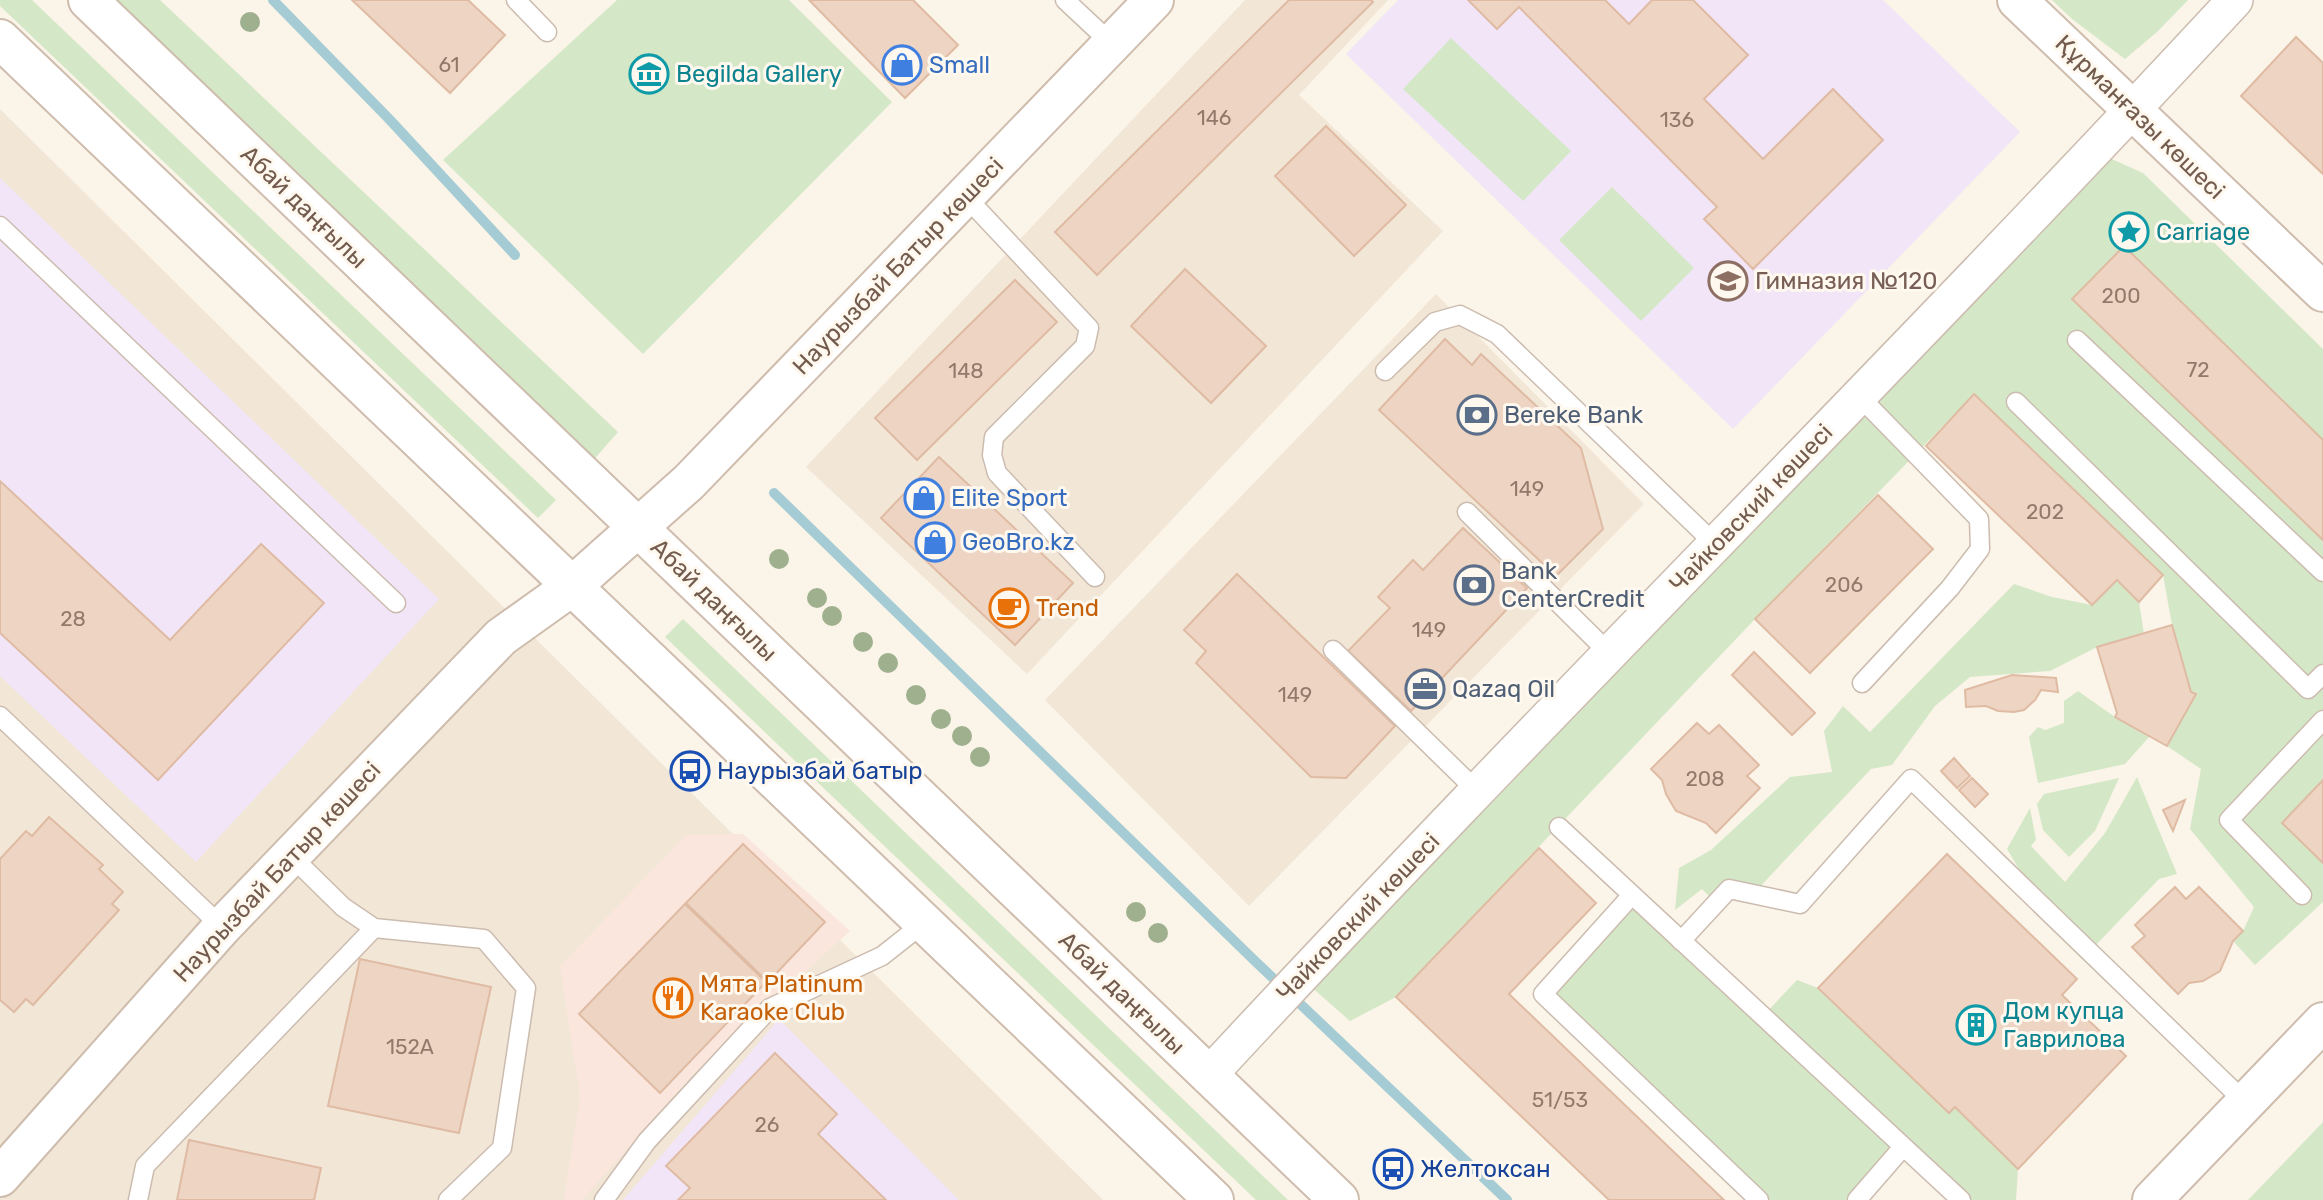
<svg xmlns="http://www.w3.org/2000/svg" width="2323" height="1200" font-family="Rubik,sans-serif">
  <rect width="100%" height="100%" fill="#fbf4e8"/>
  <!-- residential -->
  <g fill="#f2e6d7">
    <path d="M1245,0H1388L1299,95L1443,231L1027,674L806,467Z"/>
    <path d="M0,109L1103,1200H0Z"/>
    <path d="M1436,294L1644,504L1249,906L1045,700Z"/>
  </g>
  <!-- commercial -->
  <path fill="#fae6dd" d="M743,834L850,931L695,1072L582,1200H564L580,1097L560,966L686,835Z"/>
  <!-- education -->
  <g fill="#f1e5f7">
    <path d="M1398,0H1883L2020,132L1733,429L1346,54Z"/>
    <path d="M0,178L439,599L196,862L0,676Z"/>
    <path d="M779,1019L959,1200H623Z"/>
  </g>
  <!-- green -->
  <g fill="#d4e8c8">
    <path d="M0,0H32L556,500L538,518L0,6Z"/>
    <path d="M88,0H160L618,432L582,473Z"/>
    <path d="M617,0H789L892,102L643,354L443,160Z"/>
    <path d="M2052,0H2188L2157,32L2125,59L2072,19Z"/>
    <path d="M1451,38L1571,151L1523,201L1403,89Z"/>
    <path d="M2094,151L2143,173L2323,349V440L2124,246L2072,299L2323,540V780L2282,823L2323,863V902L2255,965L2233,941L2243,931L2254,907L2190,829L2201,769L2167,746L2195,695L2191,692L2172,625L2163,575L1974,394L1755,619L1396,997L1350,1021L1301,978Z"/>
    <path d="M1612,187L1694,268L1641,321L1559,240Z"/>
    <path d="M2117,580L2139,602L2144,634L2097,647L2050,671L1970,677L1935,706L1892,765L1871,769L1753,894L1729,889L1716,903L1702,889L1675,910L1679,868L1711,850L1790,777L1832,772L1824,731L1843,706L1870,732L2014,584L2052,597L2092,605Z"/>
    <path d="M683,619L1288,1200H1256L665,637Z"/>
    <path d="M2078,691L2115,717L2150,736L2125,764L2038,783L2029,737L2038,727L2045,730L2064,723V701Z"/>
    <path d="M2137,777L2177,874L2159,879L2095,946L2019,869L2007,849L2030,808L2036,840L2031,846L2065,882L2105,833Z"/>
    <path d="M2119,778L2095,831L2069,857L2043,830L2037,804L2044,794Z"/>
    <path d="M1631,896L1763,1016L1797,980L1818,988L1949,1113L1955,1107L2018,1169L2016,1200H1961L1903,1147L1857,1200H1759L1543,994Z"/>
    <path d="M2323,1122V1200H2248Z"/>
  </g>
  <g fill="none" stroke-linecap="round" stroke-linejoin="round">
    <!-- stream -->
    <g stroke="#a5ccd4" stroke-width="10">
      <path d="M273,0L390,120L515,255"/>
      <path d="M774,493L1257,963L1507,1200"/>
    </g>
  </g>
  <!-- building -->
  <g fill="#eed4c2" stroke="#dfbba4" stroke-width="2">
    <path d="M352,0H468L505,35L450,93Z"/>
    <path d="M809,0H913L958,45L905,98Z"/>
    <path d="M1289,0H1371L1373,2L1097,275L1055,232Z"/>
    <path d="M1468,0H1605L1629,24L1652,0H1693L1748,55L1704,99L1763,159L1833,89L1883,140L1753,269L1704,219L1717,207L1519,7L1497,29Z"/>
    <path d="M2296,37L2323,63V174L2241,96Z"/>
    <path d="M1326,126L1406,205L1354,256L1275,176Z"/>
    <path d="M2124,246L2323,440V540L2072,299Z"/>
    <path d="M1185,269L1266,346L1211,403L1131,326Z"/>
    <path d="M1015,280L1057,322L917,460L875,418Z"/>
    <path d="M1445,339L1472,365L1481,354L1581,448L1603,529L1556,576L1379,410Z"/>
    <path d="M1974,394L2163,575L2139,602L2117,580L2092,605L1926,446Z"/>
    <path d="M939,457L1073,583L1015,645L881,518Z"/>
    <path d="M0,481L170,640L261,544L324,603L158,780L0,633Z"/>
    <path d="M1878,495L1933,549L1810,673L1755,619Z"/>
    <path d="M1463,528L1527,588L1411,711L1348,651L1390,608L1378,597L1413,560L1423,570Z"/>
    <path d="M1237,574L1395,726L1346,778L1311,777L1196,663L1206,651L1184,630Z"/>
    <path d="M2172,625L2191,692L2196,694L2167,746L2115,717L2117,713L2097,647Z"/>
    <path d="M1754,652L1815,713L1792,735L1732,675Z"/>
    <path d="M2012,675L2056,678L2058,692L2041,690L2035,700L2024,710L2014,712L1998,711L1986,706L1966,707L1965,690Z"/>
    <path d="M1697,723L1709,734L1719,725L1759,765L1747,776L1760,788L1716,833L1706,823L1676,811L1666,794L1662,780L1651,769Z"/>
    <path d="M1954,758L1970,776L1957,788L1941,771Z"/>
    <path d="M1972,778L1988,794L1975,807L1959,790Z"/>
    <path d="M2323,780V863L2282,823Z"/>
    <path d="M2185,800L2173,831L2163,810Z"/>
    <path d="M49,817L103,865L99,869L123,892L112,904L119,910L33,1005L26,999L14,1012L0,1000V859L26,831L32,836Z"/>
    <path d="M743,844L825,922L768,982L686,903Z"/>
    <path d="M1539,848L1596,903L1509,994L1724,1200H1609L1396,997Z"/>
    <path d="M1947,854L2077,979L2062,995L2126,1056L2018,1169L1955,1107L1949,1113L1818,988Z"/>
    <path d="M2175,887L2186,899L2199,887L2243,931L2233,941L2220,971L2203,981L2189,983L2178,994L2132,947L2145,936L2135,925Z"/>
    <path d="M685,904L766,982L660,1093L579,1014Z"/>
    <path d="M360,959L491,987L459,1133L328,1106Z"/>
    <path d="M775,1053L837,1114L818,1134L886,1200H678L690,1188L666,1166Z"/>
    <path d="M189,1140L321,1168L314,1200H177Z"/>
  </g>
  <g fill="none" stroke-linecap="round" stroke-linejoin="round">
    <!-- lane casing -->
    <g stroke="#ccbcaf" stroke-width="21">
      <g id="lane">
        <path d="M516,0L547,32"/>
        <path d="M1065,0L1112,44"/>
        <path d="M965,196L1089,328L1085,346L994,437L992,455L997,473L1095,577"/>
        <path d="M0,226L396,603"/>
        <path d="M2077,340L2323,572"/>
        <path d="M1385,371L1435,322L1460,315L1497,334L1716,545"/>
        <path d="M1859,396L1979,519L1980,549L1950,588L1862,683"/>
        <path d="M2016,402L2308,689L2323,674"/>
        <path d="M1467,512L1609,653"/>
        <path d="M1333,650L1478,792"/>
        <path d="M0,716L222,927"/>
        <path d="M1559,827L1961,1200"/>
        <path d="M290,855L343,907L374,928L484,939L526,988L502,1148L448,1200"/>
        <path d="M2302,895L2229,820L2323,720"/>
        <path d="M1631,896L1543,994L1759,1200"/>
        <path d="M1681,941L1729,889L1800,904L1911,779L2246,1103"/>
        <path d="M138,1200L145,1166L374,928"/>
        <path d="M604,1200L647,1141L770,1008L882,956L925,922"/>
        <path d="M1857,1200L1903,1147"/>
      </g>
    </g>
    <!-- street casing -->
    <g stroke="#ccbcaf" stroke-width="38">
      <path id="street" d="M1208,1076C1545,712 1898,364 2235,0"/>
    </g>
    <!-- secondary casing -->
    <g stroke="#cebcad" stroke-width="42">
      <g id="secondary">
        <path d="M88,0L1339,1200"/>
        <path d="M2017,0L2323,292"/>
        <path d="M0,39L1214,1200"/>
        <path d="M0,1177L222,927L501,637L571,587L689,482L1154,0"/>
        <path d="M2152,1200L2323,1022"/>
      </g>
    </g>
    <!-- lane -->
    <use href="#lane" stroke="#fff" stroke-width="18"/>
    <!-- street -->
    <use href="#street" stroke="#fff" stroke-width="35"/>
    <!-- secondary -->
    <use href="#secondary" stroke="#fff" stroke-width="38"/>
  </g>
  <!-- trees -->
  <g fill="#9fb08f">
    <circle cx="250" cy="22" r="10"/>
    <circle cx="779" cy="559" r="10"/>
    <circle cx="817" cy="598" r="10"/>
    <circle cx="832" cy="616" r="10"/>
    <circle cx="863" cy="642" r="10"/>
    <circle cx="888" cy="663" r="10"/>
    <circle cx="916" cy="695" r="10"/>
    <circle cx="941" cy="719" r="10"/>
    <circle cx="962" cy="736" r="10"/>
    <circle cx="980" cy="757" r="10"/>
    <circle cx="1136" cy="912" r="10"/>
    <circle cx="1158" cy="933" r="10"/>
  </g>
  <!-- icons -->
  <defs>
    <g id="shop-ring" transform="scale(2.0125)"><circle r="9.5" fill="#fef8ef" stroke="#3f7fe0" stroke-width="1.5"/><path d="M-5-2.5h2.3a2.7 3.5 0 0 1 5.4 0H5L5.5 6h-11ZM-1.5-2.5h3a1.5 2.3 0 0 0-3 0Z" fill="#3f7fe0"/></g>
    <g id="museum-ring" transform="scale(2.0125)"><circle r="9.5" fill="#fef8ef" stroke="#0f9aa8" stroke-width="1.5"/><path d="M0-6L6-3V-2H-6V-3ZM-5-1h2V3h-2ZM-1-1h2V3h-2ZM3-1h2V3H3ZM-6 4H6V6H-6Z" fill="#0f9aa8"/></g>
    <g id="sight-ring" transform="scale(2.0125)"><circle r="9.5" fill="#fef8ef" stroke="#0f9aa8" stroke-width="1.5"/><path d="M0-6L1.8-2.2L6-1.7L2.9 1.2L3.7 5.4L0 3.3L-3.7 5.4L-2.9 1.2L-6-1.7L-1.8-2.2Z" fill="#0f9aa8"/></g>
    <g id="school-ring" transform="scale(2.0125)"><circle r="9.5" fill="#fef8ef" stroke="#8d6e63" stroke-width="1.5"/><path d="M0-5L7-2L0 1L-7-2ZM-4 1L0 2.5L4 1V4Q0 6-4 4Z" fill="#8d6e63"/></g>
    <g id="bank-ring" transform="scale(2.0125)"><circle r="9.5" fill="#fef8ef" stroke="#5c6f8a" stroke-width="1.5"/><path d="M-6-4H6V4H-6ZM0-2.3a2.3 2.3 0 1 0 0 4.6a2.3 2.3 0 1 0 0-4.6Z" fill="#5c6f8a"/></g>
    <g id="cafe-ring" transform="scale(2.0125)"><circle r="9.5" fill="#fef8ef" stroke="#e8710a" stroke-width="1.5"/><path d="M-5.5-4.5H6V0H3Q3 3.5 0 3.5H-2.5Q-5.5 3.5-5.5 0ZM3-3.2v2h1.7v-2ZM-6 4.5H4V6H-6Z" fill="#e8710a"/></g>
    <g id="office-ring" transform="scale(2.0125)"><circle r="9.5" fill="#fef8ef" stroke="#5c6f8a" stroke-width="1.5"/><path d="M-6-3h4V-5.5h4V-3h4V5H-6ZM-1-4.5V-3h2v-1.5ZM-6 0V1H6V0Z" fill="#5c6f8a"/></g>
    <g id="bus-ring" transform="scale(2.0125)"><circle r="9.5" fill="#fef8ef" stroke="#1a4fb4" stroke-width="1.5"/><path d="M-5-6H5V4H4V6H2V4H-2V6H-4V4H-5ZM-3.5-4V0h7V-4ZM-3.5 1.2v1.5H-2V1.2ZM2 1.2v1.5H3.5V1.2Z" fill="#1a4fb4"/></g>
    <g id="restaurant-ring" transform="scale(2.0125)"><circle r="9.5" fill="#fef8ef" stroke="#e8710a" stroke-width="1.5"/><path d="M-5-6h1v4h1v-4h1v4h1v-4h1v5L-1.5 .5V6h-2V.5L-5-1ZM5-6V6H3V1.5H1.5Q1.5-4 5-6Z" fill="#e8710a"/></g>
    <g id="building-ring" transform="scale(2.0125)"><circle r="9.5" fill="#fef8ef" stroke="#0f9aa8" stroke-width="1.5"/><path d="M-4-6H4V6H1V3H-1V6H-4ZM-2.5-4.3h1.7v1.8h-1.7ZM.8-4.3h1.7v1.8H.8ZM-2.5-1h1.7V.8h-1.7ZM.8-1h1.7V.8H.8Z" fill="#0f9aa8"/></g>
  </defs>
  <g fill-rule="evenodd">
    <use href="#shop-ring" x="902" y="65"/>
    <use href="#museum-ring" x="649" y="74"/>
    <use href="#sight-ring" x="2129" y="232"/>
    <use href="#school-ring" x="1728" y="281"/>
    <use href="#bank-ring" x="1477" y="415"/>
    <use href="#shop-ring" x="924" y="498"/>
    <use href="#shop-ring" x="935" y="542"/>
    <use href="#bank-ring" x="1474" y="585"/>
    <use href="#cafe-ring" x="1009" y="608"/>
    <use href="#office-ring" x="1425" y="689"/>
    <use href="#bus-ring" x="690" y="771"/>
    <use href="#restaurant-ring" x="673" y="998"/>
    <use href="#building-ring" x="1976" y="1025"/>
    <use href="#bus-ring" x="1393" y="1169"/>
  </g>
  <g text-anchor="middle" dominant-baseline="central" stroke-width="6" stroke-linejoin="round" paint-order="stroke">
    <!-- number labels -->
    <g font-size="21" fill="#927a6b">
      <text x="449" y="64">61</text>
      <text x="1214" y="117">146</text>
      <text x="1677" y="119">136</text>
      <text x="2121" y="295">200</text>
      <text x="2198" y="369">72</text>
      <text x="966" y="370">148</text>
      <text x="1527" y="488">149</text>
      <text x="2045" y="511">202</text>
      <text x="1844" y="584">206</text>
      <text x="73" y="618">28</text>
      <text x="1429" y="629">149</text>
      <text x="1295" y="694">149</text>
      <text x="1705" y="778">208</text>
      <text x="410" y="1046">152А</text>
      <text x="1560" y="1099">51/53</text>
      <text x="767" y="1124">26</text>
    </g>
    <!-- shop labels -->
    <g font-size="24" fill="#366cbe" stroke="#fef8ef" text-anchor="start">
      <text x="929" y="65">Small</text>
      <text x="951" y="498">Elite Sport</text>
      <text x="962" y="542">GeoBro.kz</text>
    </g>
    <!-- culture labels -->
    <g font-size="24" fill="#0d838f" stroke="#fef8ef" text-anchor="start">
      <text x="676" y="74">Begilda Gallery</text>
      <text x="2156" y="232">Carriage</text>
      <text x="2003" y="1011">Дом купца<tspan x="2003" dy="28">Гаврилова</tspan></text>
    </g>
    <!-- street labels -->
    <g font-size="24" fill="#735c4e" stroke="#fef8ef">
      <text transform="translate(2140 117) rotate(44)">Құрманғазы көшесі</text>
      <text transform="translate(304 207) rotate(44)">Абай даңғылы</text>
      <text transform="translate(898 266) rotate(-46)">Наурызбай Батыр көшесі</text>
      <text transform="translate(1751 508) rotate(-46)">Чайковский көшесі</text>
      <text transform="translate(714 600) rotate(44)">Абай даңғылы</text>
      <text transform="translate(277 872) rotate(-47)">Наурызбай Батыр көшесі</text>
      <text transform="translate(1358 917) rotate(-46)">Чайковский көшесі</text>
      <text transform="translate(1122 993) rotate(44)">Абай даңғылы</text>
    </g>
    <!-- education labels -->
    <g font-size="24" fill="#785e54" stroke="#fef8ef" text-anchor="start">
      <text x="1755" y="281">Гимназия №120</text>
    </g>
    <!-- service labels -->
    <g font-size="24" fill="#4e5e75" stroke="#fef8ef" text-anchor="start">
      <text x="1504" y="415">Bereke Bank</text>
      <text x="1501" y="571">Bank<tspan x="1501" dy="28">CenterCredit</tspan></text>
      <text x="1452" y="689">Qazaq Oil</text>
    </g>
    <!-- food labels -->
    <g font-size="24" fill="#c56008" stroke="#fef8ef" text-anchor="start">
      <text x="1036" y="608">Trend</text>
      <text x="700" y="984">Мята Platinum<tspan x="700" dy="28">Karaoke Club</tspan></text>
    </g>
    <!-- transit labels -->
    <g font-size="24" fill="#164399" stroke="#fef8ef" text-anchor="start">
      <text x="717" y="771">Наурызбай батыр</text>
      <text x="1420" y="1169">Желтоксан</text>
    </g>
  </g>
</svg>
